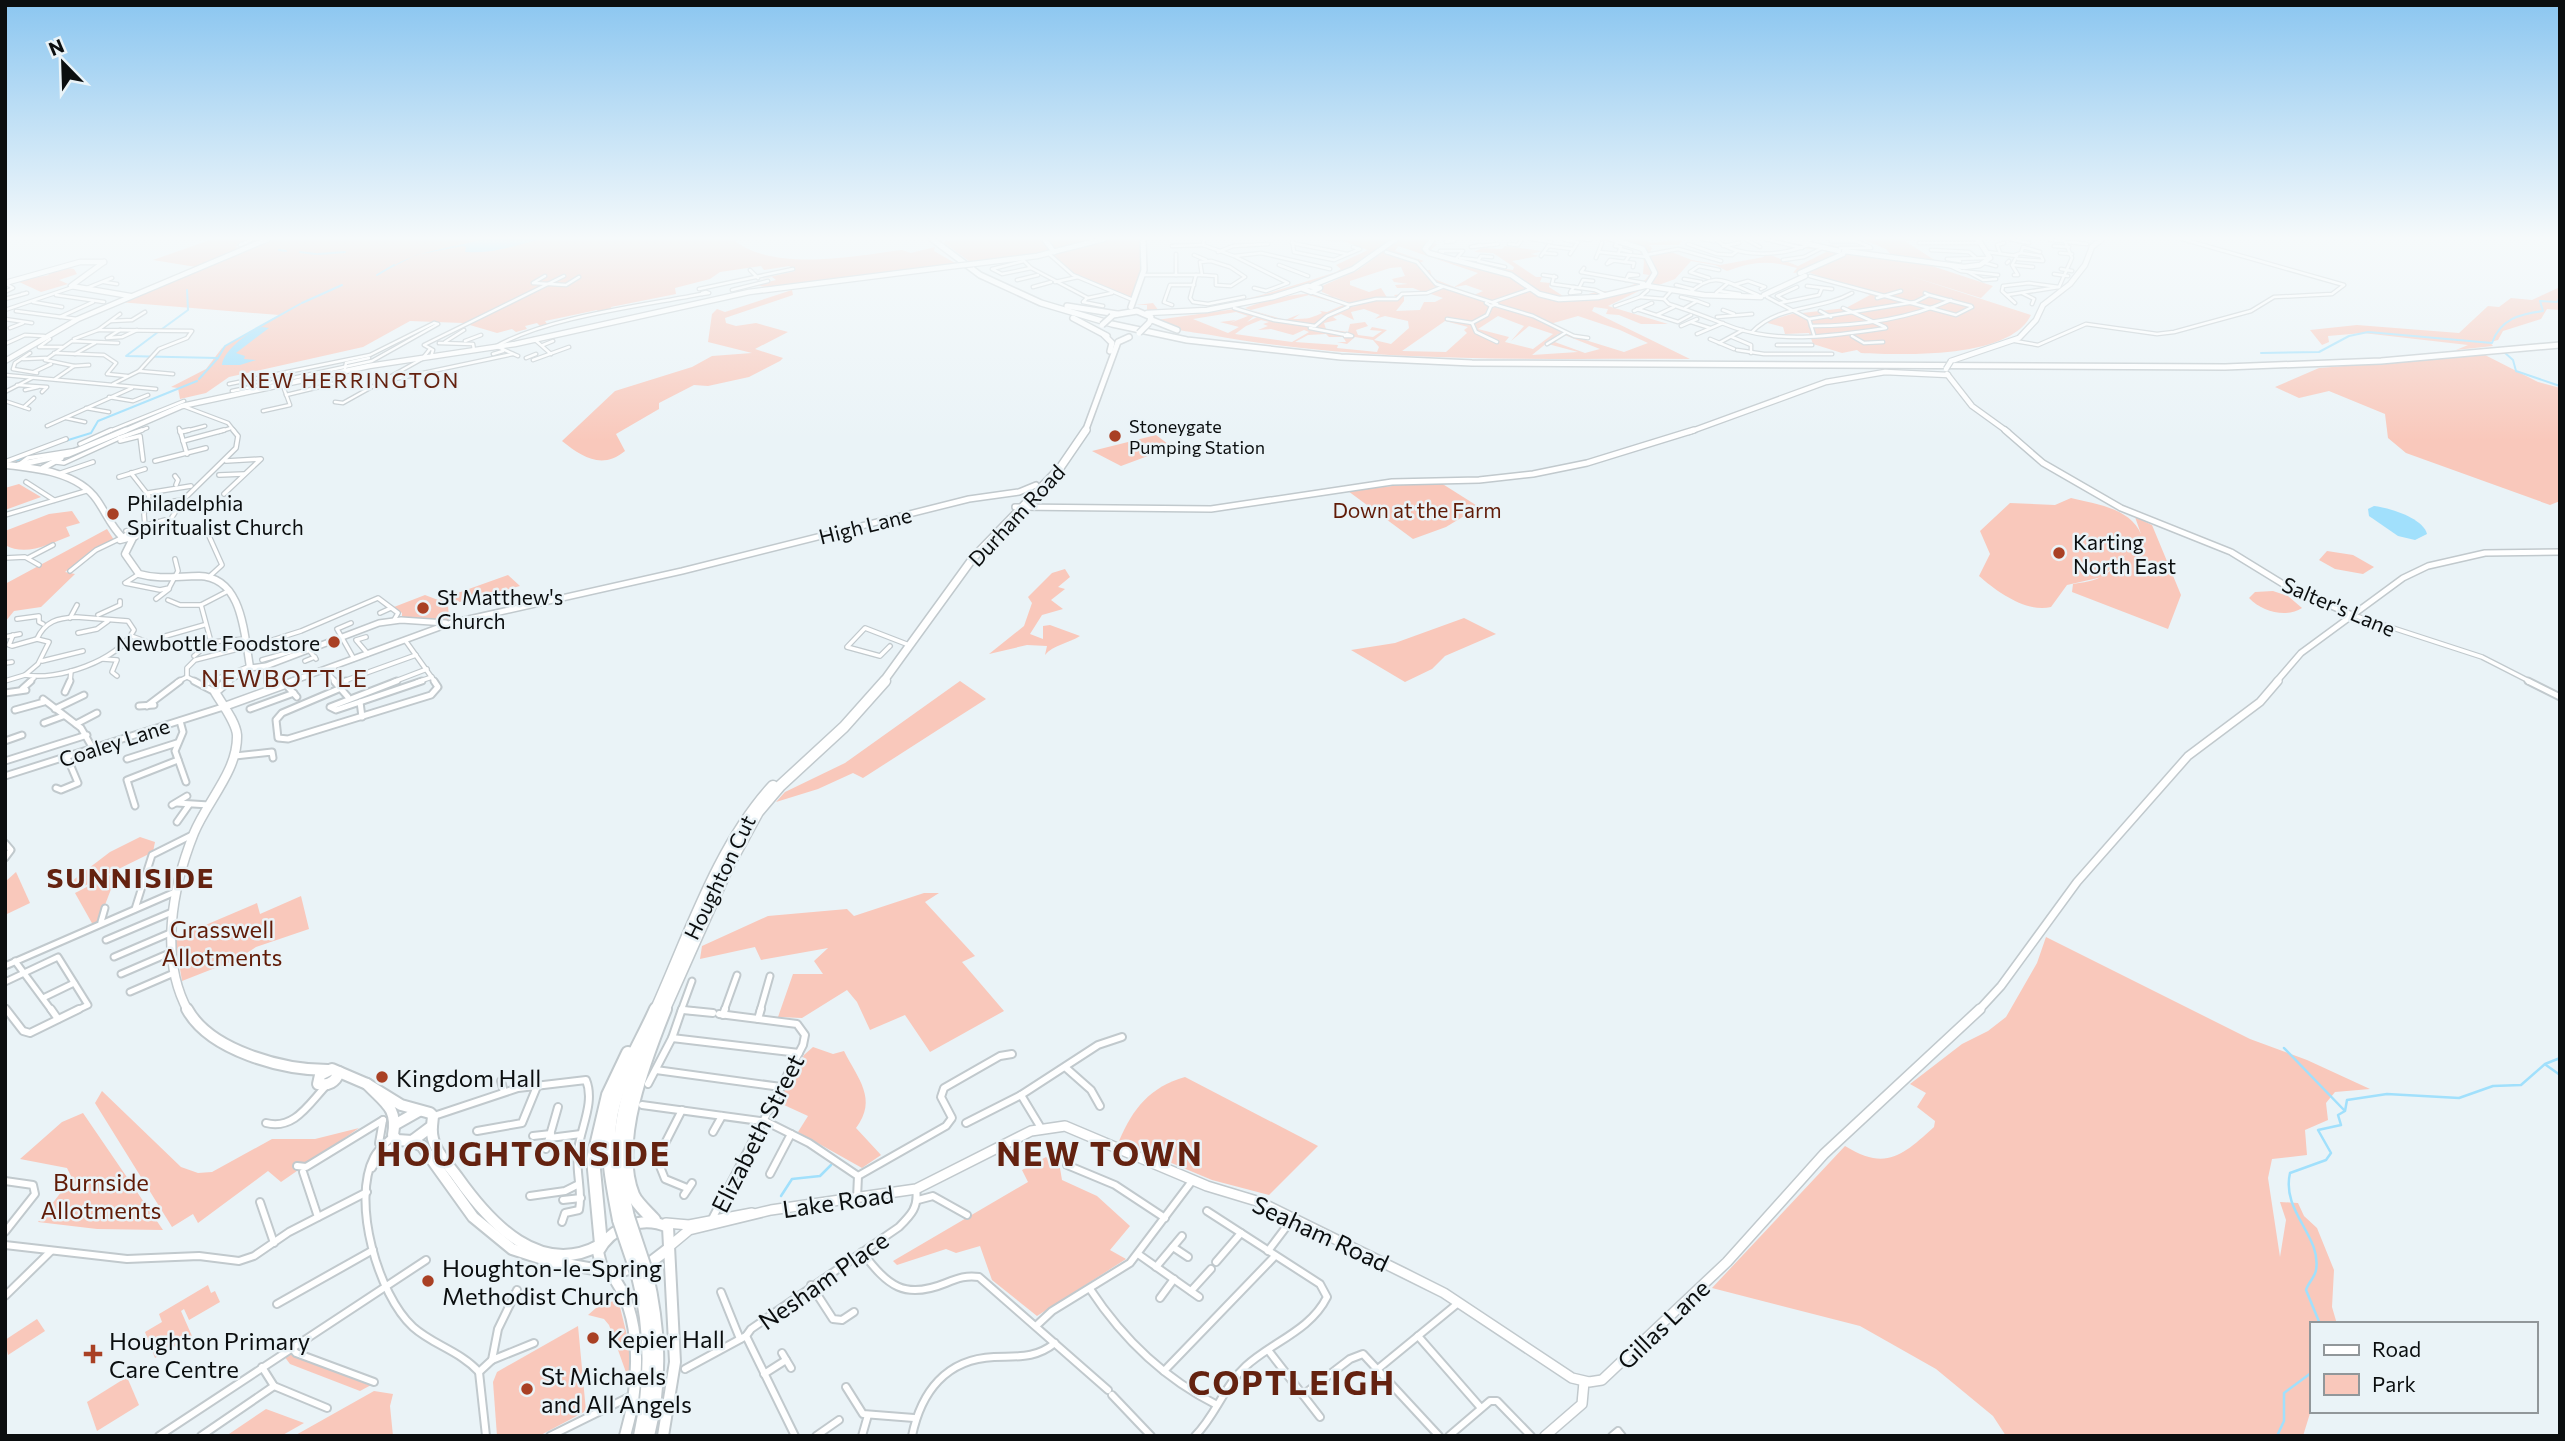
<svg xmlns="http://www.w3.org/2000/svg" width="2565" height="1441" font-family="Commissioner,sans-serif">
  <rect width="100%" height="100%" fill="#eaf3f7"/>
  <!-- green -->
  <g fill="#f9c8bb" fill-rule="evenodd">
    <path d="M213,239H251L235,247L243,248L196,267L153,260Z"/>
    <path d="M272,239H733C772,273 854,256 902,250L911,253L935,247L934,251L955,263L770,288L756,285L776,280L772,277L753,281L795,271L789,266L764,270L761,266L720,272L710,279L675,288L676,294L611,307L612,310L599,313L597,310L545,321L547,324L540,326L537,323L525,326L527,329L516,332L512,329L497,333L463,323L410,321L363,347L229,377L206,393L180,399L178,388L171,387L206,369L222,348L279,315L119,302Z"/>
    <path d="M957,239H1044L1050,250L1045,239H1100L1059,251L1106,239H1140L1142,269L1132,298L1127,299L1074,275L1050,253L973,264L943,242Z"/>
    <path d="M1345,239H1396L1377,255L1318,284L1312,291L1303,288C1255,300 1191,321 1142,311L1147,310V305H1136L1153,303L1159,311C1219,311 1279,290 1336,272L1341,269L1336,265L1368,250L1343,241Z"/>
    <path d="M1401,239H1433L1431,243L1438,244L1431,249L1435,253L1457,257L1475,265L1513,270L1514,267L1493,253L1474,252L1482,248L1502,249L1505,246L1542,251L1531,254L1539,256L1512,261L1536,277H1542L1540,282L1550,283L1549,287L1563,296L1577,297L1600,291L1614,292L1645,280L1649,275L1643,274L1644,261L1639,250L1598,239H1643L1652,243L1683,239L1679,245H1649L1652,248L1650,253L1666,250L1692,260L1720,265L1764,257L1763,252L1798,266L1828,251L1803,248L1778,239C1793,239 1804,243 1819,245C1829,247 1842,244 1854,244L1829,245L1892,256L1886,249L1862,239H1914L1905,241L1939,263L1926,264L1993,286L1981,298L1910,276L2031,315C2010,359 1904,355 1861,353L1857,350L1842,353L1813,344L1809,333L1785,334L1783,327L1764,322L1795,313L1803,316L1802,313L1846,308L1870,295L1805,271L1793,273L1797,268C1770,260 1753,261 1727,271L1715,265L1691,261L1675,279L1656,286L1649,282L1640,284L1642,285L1639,287L1643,289L1608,306L1668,324H1641L1619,315L1606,314L1608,309L1594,307L1592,311L1690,359C1530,358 1369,364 1211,335C1195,332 1168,331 1156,320L1235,309L1254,316L1247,322L1259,316L1280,320L1245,308C1270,298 1331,282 1350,307L1357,306L1322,292L1320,287L1358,270ZM1398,246L1478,273L1454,287L1466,285L1483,291L1474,295L1432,278L1430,270H1423L1419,263L1424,261L1395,251ZM1401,267L1405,276L1392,279L1394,282L1408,284L1395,285L1397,288H1413L1423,292L1394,295L1397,298L1388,299L1381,288L1369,292L1350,285V281L1390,268ZM1431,294L1443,298L1435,302H1424L1420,310L1396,311L1404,301V295ZM1309,295L1343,305L1327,312L1320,311L1322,313C1311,318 1309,319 1293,319L1300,314L1285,320L1251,310ZM1364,309L1380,315L1375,319L1385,316L1408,321L1409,328L1391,344L1374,340L1387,330L1372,327L1370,330L1382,331L1373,337L1358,335L1356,330L1368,326L1365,322L1350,324L1348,332L1326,329L1324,323L1337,320L1333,317L1341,314L1354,320L1351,312ZM1236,312L1248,316L1230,323L1236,320L1220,322L1239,327L1228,333L1193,319ZM1498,316L1524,326L1511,341L1529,326L1553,334L1533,349L1505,342L1509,337L1478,329ZM1578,316L1620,330L1648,343L1624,352L1566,334L1550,324ZM1261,320L1269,322L1263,324L1268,326L1258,330L1271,329L1293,335L1304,330L1309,332L1292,342L1235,334L1246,326ZM1445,321L1468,327L1464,330L1467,333L1446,352L1402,351ZM1326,334L1329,337H1343L1346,342H1337L1347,344L1355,337L1373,340L1379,347L1377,352L1337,348L1338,345L1295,342L1308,335ZM1558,334H1562L1600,349L1585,353L1552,341L1548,344L1578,352L1532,355Z"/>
    <path d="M63,267L74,269L77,274L59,280L68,284L41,292L17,281L49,275L47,273Z"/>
    <path d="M2560,287V310L2547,309L2541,319L2503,331L2498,340L2490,342L2493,346L2456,350L2468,345L2363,333L2328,336L2329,342L2322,345L2310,330L2357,325L2459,333L2488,306L2499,307L2511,298L2532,300Z"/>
    <path d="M792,290L793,295L725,318L726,323L736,326L756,323L788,332L755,349L783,358L780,361L749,377L708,386L694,385L659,403V409L616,434L625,451C602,470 582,457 562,441L615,391L692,367L712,356L752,353L708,342L712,314L717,309L725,312Z"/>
    <path d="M2485,355L2538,382L2560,388V501L2550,505L2406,453L2388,438L2385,414L2329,391L2299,398L2275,387L2319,368Z"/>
    <path d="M1156,435L1172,447L1121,466L1092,451Z"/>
    <path d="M1428,482L1441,483L1479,507L1446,527L1413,539L1348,491Z"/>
    <path d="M19,484L41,497L5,510V488Z"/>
    <path d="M2071,498C2096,504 2130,508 2141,534L2135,517L2152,525L2181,595L2168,629L2072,592L2073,584C2108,579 2105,575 2127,553L2102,577L2067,585L2051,607C2027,613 1997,592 1979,576L1990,554L1980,531L2010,503L2055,505Z"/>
    <path d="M72,511L80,523L66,527L70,536C49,544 26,557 5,545V531L49,514Z"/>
    <path d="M107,529L114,540L93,549L65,572L75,574L41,607L14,611L5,622V584Z"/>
    <path d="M2327,551L2353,555L2374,567L2363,574L2335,569L2319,560Z"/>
    <path d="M1065,569L1070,577L1058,587L1065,589L1051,600L1063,609L1042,615L1030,634L1043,639V626L1050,625L1080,636C1069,643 1053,645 1045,655L1047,646L1027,645L989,654L1024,626L1032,603L1028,597L1052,573Z"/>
    <path d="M508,575L520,586L448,605L449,620L402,618V613L394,607L425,595L438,600Z"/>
    <path d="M2273,591L2288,596L2302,608C2287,618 2262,612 2249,598L2255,592Z"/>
    <path d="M1464,618L1496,634L1445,656L1432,669L1405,682L1351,650L1395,643Z"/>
    <path d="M960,681L986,699L863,778L853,773L818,789L776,802L785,792L845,763Z"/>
    <path d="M140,837L155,842L153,852L78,889L72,881L110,852Z"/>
    <path d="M118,871L98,923L93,925L75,893Z"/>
    <path d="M16,872L30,903L7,914L5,882Z"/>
    <path d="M924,893H939L925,902L975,956L962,962L1004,1011L930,1052L905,1015L870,1030L857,1002L847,990L802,1018L778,1017L793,974H823L814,961L828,948L761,960L755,947L700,959L702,946L768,916L847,909L854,916Z"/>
    <path d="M301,896L309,929L256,947L238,959L182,981L175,938L257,903L260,914Z"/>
    <path d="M2046,937L2250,1039L2307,1060L2370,1089L2335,1092L2326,1103L2328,1120L2305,1130L2307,1155L2272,1159L2268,1178L2280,1257L2286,1220L2280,1202L2298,1203L2304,1216L2317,1228L2334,1270L2332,1307L2337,1324H2311V1410L2303,1436H2006L1993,1416L1936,1369L1860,1326L1712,1288L1845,1146C1886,1171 1902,1156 1934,1127L1935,1121L1917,1107L1926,1093L1910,1084L1962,1044L1988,1031L2006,1017L2037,963Z"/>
    <path d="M813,1047L833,1054L844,1051C858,1079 878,1099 856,1128L881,1155L862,1168L798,1132L808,1116L784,1105L788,1097L781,1094L804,1055Z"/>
    <path d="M1185,1077L1318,1146L1269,1195L1212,1180L1119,1141C1133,1108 1150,1087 1185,1077Z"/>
    <path d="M102,1091L181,1167L198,1173L212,1172L272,1139H315L359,1128L281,1182L268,1171L198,1223L193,1214L172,1227L95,1103Z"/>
    <path d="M83,1113L163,1230L97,1229L38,1222L72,1178L67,1168L20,1159L62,1122Z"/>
    <path d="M1046,1157L1060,1168L1062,1180L1097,1196L1130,1226L1110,1250L1126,1259L1037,1316L992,1280L980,1246L956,1253L946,1249L897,1265L893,1261L1028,1182L1022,1170Z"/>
    <path d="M208,1285L211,1293L215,1291L220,1302L189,1320L184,1309L181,1311L192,1336L155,1358L145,1332L162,1322L159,1314Z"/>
    <path d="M618,1299L634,1364L632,1389L609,1325L604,1319L588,1315L596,1308Z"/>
    <path d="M37,1319L45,1331L8,1355L5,1340Z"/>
    <path d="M578,1326L586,1411L539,1436H497L493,1382L497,1372Z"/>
    <path d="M290,1354L373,1384L360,1391L290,1364L284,1356Z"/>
    <path d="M127,1377L139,1405L97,1431L87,1402Z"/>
    <path d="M374,1391L393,1394L390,1406L393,1436H294Z"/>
    <path d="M266,1409L304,1423L281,1436H226Z"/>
  </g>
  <!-- water -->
  <g fill="#a1e0fc">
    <path d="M483,239H540C515,246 491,254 465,252L466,247L463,246L416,255L389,269C415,250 450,249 483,239Z"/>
    <path d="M262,327L269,328L236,353L245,356L244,359L256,360L240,365H222C223,351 249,331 262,327Z"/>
    <path d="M2374,506C2390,508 2423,518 2427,534L2415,540L2398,536L2369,516L2368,509Z"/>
  </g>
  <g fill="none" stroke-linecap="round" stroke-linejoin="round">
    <!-- stream-far1 -->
    <g stroke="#a1e0fc" stroke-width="2">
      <path d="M279,250L286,251"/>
      <path d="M300,252L316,254"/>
      <path d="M318,254L345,252"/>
      <path d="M377,275L394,265"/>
      <path d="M302,303L342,285"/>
      <path d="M162,329L188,310L187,290"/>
      <path d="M158,332L126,356L218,358L199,379"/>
      <path d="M2504,352L2513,360L2516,371L2560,386"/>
      <path d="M2261,353L2319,352L2349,336L2368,332L2492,343C2500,319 2520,314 2543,311L2540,301L2557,302L2560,297"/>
      <path d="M218,358L225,346L300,304"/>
      <path d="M65,441L91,433L98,421L197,381"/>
      <path d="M17,461L30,454"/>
    </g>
    <!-- stream -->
    <g stroke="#a1e0fc" stroke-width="2.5">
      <path d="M2284,1048L2344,1110"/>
      <path d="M2546,1065L2560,1075"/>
      <path d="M781,1196L792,1179L820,1176L831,1165"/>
      <path d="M2320,1324L2306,1290C2308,1283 2315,1277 2316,1270C2322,1236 2281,1212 2290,1173L2326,1160L2331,1153L2318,1130L2341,1125L2338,1115L2345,1111L2347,1100L2387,1094L2459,1098L2493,1086L2521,1085L2545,1064L2560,1058"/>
      <path d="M2277,1436L2284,1421V1393L2311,1373"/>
    </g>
    <!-- street-far3 casing -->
    <g stroke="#c1c9cd" stroke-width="5">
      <g id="street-far3">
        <path d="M1204,239L1203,245L1234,256L1288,283L1266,291L1254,288"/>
        <path d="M1292,239L1294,252L1334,260L1360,249L1353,247"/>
        <path d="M1330,239H1345"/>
        <path d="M1531,239L1551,242"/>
        <path d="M1582,239L1590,240"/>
        <path d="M1701,239L1714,241"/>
        <path d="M1715,239C1738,259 1781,256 1808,245"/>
        <path d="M1745,239L1760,247"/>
        <path d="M1765,239L1802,248"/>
        <path d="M1851,239L1870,247"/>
        <path d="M2009,239L2029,243"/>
        <path d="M1447,240L1454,241L1446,242Z"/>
        <path d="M1565,240L1578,242L1570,254"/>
        <path d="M2050,240L2065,241"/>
        <path d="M1798,241L1811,240"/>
        <path d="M1831,241H1855"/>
        <path d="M2068,242L2087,244"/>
        <path d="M1292,243L1347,254"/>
        <path d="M1617,243L1615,246L1621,247L1618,254"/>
        <path d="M1919,243H1981"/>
        <path d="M1509,244L1518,245L1522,239"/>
        <path d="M1688,244L1717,254L1732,255L1737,251"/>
        <path d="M240,245L253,239"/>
        <path d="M1480,245L1471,247L1498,244L1492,245"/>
        <path d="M1172,246L1203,245"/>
        <path d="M1548,246L1573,249"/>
        <path d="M1723,246L1739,243"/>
        <path d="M2054,246L2069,247"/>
        <path d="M1840,248H1871"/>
        <path d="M1620,249L1631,252"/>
        <path d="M1931,250L1969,252L1975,257"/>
        <path d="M1218,252L1233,246L1268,244"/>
        <path d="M1386,252L1417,262L1436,284L1497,304L1491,306L1486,303"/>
        <path d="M1443,252L1440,251H1463L1454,261"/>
        <path d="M1599,252L1647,257"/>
        <path d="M1987,252L2017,256L2012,265L2018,275H2014"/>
        <path d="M1048,253L1073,275L1133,300"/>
        <path d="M1543,253L1556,254"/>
        <path d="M2000,253L1997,245L2004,243"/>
        <path d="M2021,253L2041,256L2043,260"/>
        <path d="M2060,253L2072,254"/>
        <path d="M1176,254V275"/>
        <path d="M1194,255L1206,260"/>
        <path d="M1646,255L1678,249L1721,261"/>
        <path d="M2015,255L2021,253L2023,247L2040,252"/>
        <path d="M1235,256L1261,253L1330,269"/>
        <path d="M1541,256L1549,245"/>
        <path d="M1492,257L1481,256L1478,261L1505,267"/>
        <path d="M1460,258L1478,260"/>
        <path d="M1596,258L1602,243"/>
        <path d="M2018,259L2043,261"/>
        <path d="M1783,260L1804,257L1820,249"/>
        <path d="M1024,261L1031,268L1002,274L992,269Z"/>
        <path d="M1211,261L1230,267L1245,277L1231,286L1216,285V276L1202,275L1200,262Z"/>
        <path d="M1613,261L1607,264L1610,260L1625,262L1629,256"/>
        <path d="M1960,261L1947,259L1990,258"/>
        <path d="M1625,262L1634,263L1633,267"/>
        <path d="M1985,263L1996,266"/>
        <path d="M2007,263L2009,261"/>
        <path d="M1279,265L1308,276"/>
        <path d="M2013,265L2033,267"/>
        <path d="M1950,266L1961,271L1998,275"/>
        <path d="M1031,268L1088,298L1112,293"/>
        <path d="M1584,268L1581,272L1644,283"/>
        <path d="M2061,269L2072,271"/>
        <path d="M750,270L758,278"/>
        <path d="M1968,272L1983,280L1996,279"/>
        <path d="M2054,274L2068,276"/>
        <path d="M1142,275H1202"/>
        <path d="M1196,275L1190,298L1193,302L1208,304L1244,297"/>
        <path d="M1543,275L1556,277"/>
        <path d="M545,276L533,283L566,285L579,277"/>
        <path d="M1554,276L1552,284L1595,290L1606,295"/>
        <path d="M1810,276L1956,315L1972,307"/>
        <path d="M1709,278L1690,272L1699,266L1719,270"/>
        <path d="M1684,279L1701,282"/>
        <path d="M1017,280L1038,275"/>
        <path d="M1626,280L1629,274L1638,275L1628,276"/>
        <path d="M104,282L117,284"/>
        <path d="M1055,282L1078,277"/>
        <path d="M5,283L13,288L5,292"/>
        <path d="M1676,285L1692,289"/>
        <path d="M1734,285L1748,281L1765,287L1761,289"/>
        <path d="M1807,286L1832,289"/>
        <path d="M1033,287L1051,282"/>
        <path d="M87,288L112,278"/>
        <path d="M1579,288L1583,280L1593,281"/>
        <path d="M699,289L793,269"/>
        <path d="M732,290L768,281"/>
        <path d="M1648,290L1640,297L1664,299"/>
        <path d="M1672,290L1664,299L1669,304C1692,311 1713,320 1735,328C1782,344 1839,335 1886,328"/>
        <path d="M1571,291L1580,292L1570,293Z"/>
        <path d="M1571,291L1574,287"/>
        <path d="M1719,291L1740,294"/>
        <path d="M706,292L709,293L702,294V293Z"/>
        <path d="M1311,292L1349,305"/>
        <path d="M1689,293C1717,269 1726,283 1758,295"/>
        <path d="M1716,293L1728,283"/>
        <path d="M2022,293L2034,299L2032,304"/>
        <path d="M56,295L104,302"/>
        <path d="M1929,295L1971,306"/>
        <path d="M2007,295L2059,287L2072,258L2064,239"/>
        <path d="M1681,297L1697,301L1685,308"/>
        <path d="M1767,297L1809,319L1814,335"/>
        <path d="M1087,298L1083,302L1103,306"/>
        <path d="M1877,298L1901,291"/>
        <path d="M5,299L27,293L22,294"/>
        <path d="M1697,301L1708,305"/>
        <path d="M1786,301L1777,296L1797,287"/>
        <path d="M33,302L62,307"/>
        <path d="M1493,302L1531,289"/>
        <path d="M1780,303L1819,295L1822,288"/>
        <path d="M2015,303L2002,291L2003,286L2029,283L2059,287"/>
        <path d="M1172,305L1164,302L1170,285H1194"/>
        <path d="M1349,305L1376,299H1397L1402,294L1427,293L1442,287"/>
        <path d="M1496,305L1533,316L1574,336L1588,338"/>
        <path d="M1491,306L1487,315L1472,323L1476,332L1497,342"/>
        <path d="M1615,306L1640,297"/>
        <path d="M1234,308L1274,320L1315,326"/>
        <path d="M1843,308L1885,327"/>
        <path d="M1637,309L1678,322L1691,315"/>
        <path d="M5,310L73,287"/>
        <path d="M1723,310L1734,314"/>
        <path d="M16,311L77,319"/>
        <path d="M1634,311L1652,303"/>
        <path d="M1820,311L1831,317"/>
        <path d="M1657,315L1674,307"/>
        <path d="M60,317L93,302"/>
        <path d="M1717,317L1752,314"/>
        <path d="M5,319L32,323"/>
        <path d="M1447,319L1472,323"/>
        <path d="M1809,319L1915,302L1929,295L1925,293"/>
        <path d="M111,321L132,320L145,312"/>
        <path d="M1691,322L1710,328"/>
        <path d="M1315,326L1327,316L1348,307"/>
        <path d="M1681,326L1697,319"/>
        <path d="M1811,326C1858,326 1908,319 1951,300"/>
        <path d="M10,328L23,323"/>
        <path d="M1310,328L1346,335"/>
        <path d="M120,330L107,338L122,337L137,330"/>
        <path d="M1752,332C1779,304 1819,311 1852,293"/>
        <path d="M1347,334L1352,336H1345Z"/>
        <path d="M1697,334L1723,323"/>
        <path d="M1852,336L1864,343L1883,342"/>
        <path d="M1732,337L1751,345V353"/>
        <path d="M50,339L39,347H62"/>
        <path d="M74,339L98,330"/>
        <path d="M534,339L551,354"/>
        <path d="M1710,339L1734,349"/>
        <path d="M465,341L481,335"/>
        <path d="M2015,341L2038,345L2086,324L2157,334L2174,332L2251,311L2274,297L2332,294L2344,285L2182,239"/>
        <path d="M445,342L464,330"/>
        <path d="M439,343L473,344L474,350"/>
        <path d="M1719,343L1743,330"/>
        <path d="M5,344L25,335L44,336"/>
        <path d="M1547,344L1565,333"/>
        <path d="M543,345L553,341"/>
        <path d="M1777,345H1812"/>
        <path d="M498,347L518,356"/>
        <path d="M493,348C546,317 640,306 702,294"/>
        <path d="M1737,350L1764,354H1832"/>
        <path d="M30,353L15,363L13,369L37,373"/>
        <path d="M54,353L104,355L116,363L107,374L127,376"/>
        <path d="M75,354L95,343"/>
        <path d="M493,354L503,351"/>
        <path d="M431,357L433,350L424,345L564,276"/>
        <path d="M526,358L536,354"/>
        <path d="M23,359L46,358"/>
        <path d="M533,360L569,347"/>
        <path d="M74,366L89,365"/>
        <path d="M345,368L346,363L369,358"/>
        <path d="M139,371L173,374"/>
        <path d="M34,372L51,364"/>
        <path d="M5,375L156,389"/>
        <path d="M55,379L74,366L45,360L72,341L118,343"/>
        <path d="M376,383L513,354"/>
        <path d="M113,384L139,371L159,349L187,338L192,331L98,330L120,314"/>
        <path d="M229,384L370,355L434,323"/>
        <path d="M17,385L47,387L42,392"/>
        <path d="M25,390L38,387"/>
        <path d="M232,391L372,361L438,324L434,323"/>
        <path d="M5,392L32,378"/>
        <path d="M286,395L336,383"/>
        <path d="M109,397L133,401L148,395"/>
        <path d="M5,401L29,409"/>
        <path d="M335,402L343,403L422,359L430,349"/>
        <path d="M183,406L228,423L235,432"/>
        <path d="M24,407L34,398"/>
        <path d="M86,408L109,412"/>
        <path d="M263,411L290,405L283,386"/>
        <path d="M66,418L85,422"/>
        <path d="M47,426L132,388"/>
        <path d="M179,428L180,432"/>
        <path d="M107,432L184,401"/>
        <path d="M137,432L147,428"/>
        <path d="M182,432L205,426"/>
        <path d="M218,432L231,428"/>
      </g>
    </g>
    <!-- street-far2 casing -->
    <g stroke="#c1c9cd" stroke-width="6">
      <g id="street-far2">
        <path d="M180,430L187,454"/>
        <path d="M180,432L189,430"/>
        <path d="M119,438L142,430"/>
        <path d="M120,441L140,436L143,460"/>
        <path d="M183,441L224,430"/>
        <path d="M80,444L111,430"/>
        <path d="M155,461L206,448"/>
        <path d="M5,462L66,439"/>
        <path d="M56,462L64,463L119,438"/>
        <path d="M20,464L28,458L78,450"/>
        <path d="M131,473L149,496L144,514L145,526"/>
        <path d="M58,474L93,462"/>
        <path d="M219,475L244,474"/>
        <path d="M175,476L178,480L176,485"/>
        <path d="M119,477L145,469"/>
        <path d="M26,482L54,500"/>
        <path d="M148,493L191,486"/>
        <path d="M224,494L261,459L226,461"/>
        <path d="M148,505L182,500"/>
        <path d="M5,515L86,491"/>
        <path d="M126,531L165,520"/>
        <path d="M209,536L222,565L210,576"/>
        <path d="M135,537L169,522L183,500L236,448L238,436L233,430"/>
        <path d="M5,558L25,557L39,565"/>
        <path d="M28,558L53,545"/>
        <path d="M70,571L96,550L121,538"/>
        <path d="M139,574L125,583L160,590L169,588L178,571L175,559"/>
        <path d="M228,591L201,605L211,642L245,639"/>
        <path d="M156,599L169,589"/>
        <path d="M168,600L180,605H201"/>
        <path d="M380,613L391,608"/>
        <path d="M98,615L120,605V601"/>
        <path d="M2353,615L2482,657L2531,682"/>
        <path d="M76,617L128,621L134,630C118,661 57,681 25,675L38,664L49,642L37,639C45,621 58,618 76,617Z"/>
        <path d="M70,618L77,605"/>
        <path d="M17,619L39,616V622L43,624"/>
        <path d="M351,623L337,629L354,659"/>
        <path d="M78,633L97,629L108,621"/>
        <path d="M13,635L9,645L12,646L37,639"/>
        <path d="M131,636L150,643L156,649"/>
        <path d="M5,637L20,634"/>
        <path d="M162,637L204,625"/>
        <path d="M366,637L356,640L368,654"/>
        <path d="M405,640L435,682"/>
        <path d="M890,646L880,656L847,647L865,628L909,645"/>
        <path d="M247,648L301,631L378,598L398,613L394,620"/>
        <path d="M308,649L316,659"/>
        <path d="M194,656L211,642"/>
        <path d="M103,659L117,660L112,672L117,676"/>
        <path d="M262,660L318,644"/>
        <path d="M42,661L83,651"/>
        <path d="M305,661L315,657"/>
        <path d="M5,663L12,662"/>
        <path d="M266,666V682"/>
        <path d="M325,670L336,682"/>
        <path d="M5,681L25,675"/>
        <path d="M29,682L34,678"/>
        <path d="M70,682L71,671"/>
        <path d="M177,682L187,677"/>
        <path d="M197,682L187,677V668L195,660L238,649"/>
        <path d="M208,682L248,667"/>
        <path d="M341,682L416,655"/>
        <path d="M393,682L427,669"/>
        <path d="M417,682L432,677"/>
      </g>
    </g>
    <!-- street-far1 casing -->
    <g stroke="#c1c9cd" stroke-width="9">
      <g id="street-far1">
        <path d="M194,681L215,692"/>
        <path d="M334,681L348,697"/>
        <path d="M2528,681L2560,697"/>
        <path d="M204,684L213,681"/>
        <path d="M337,684L346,681"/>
        <path d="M286,685L297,697"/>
        <path d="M341,688L282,713L276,720L278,738L288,739L431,695L438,687L434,681"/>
        <path d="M22,689L31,681"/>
        <path d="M65,692L70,681"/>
        <path d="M5,693L26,690"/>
        <path d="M43,699L81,728L92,747"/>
        <path d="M360,702L422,681"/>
        <path d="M139,706L154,705"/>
        <path d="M147,706L180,681"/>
        <path d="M55,709L84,695"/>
        <path d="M250,709L294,693"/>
        <path d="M15,710L44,702"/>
        <path d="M362,717L360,702L336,710L330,707L397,681"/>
        <path d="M180,721L183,732L175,751L186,782"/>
        <path d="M44,723L63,716"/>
        <path d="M76,724L97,713"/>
        <path d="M5,741L22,735"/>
        <path d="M235,756L272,752L273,758"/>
        <path d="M127,759L177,743"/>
        <path d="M5,761L87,735"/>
        <path d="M5,776L223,707"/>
        <path d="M56,788L61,790L78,783L67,757"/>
        <path d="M177,803L209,805"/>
        <path d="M172,805L187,796"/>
        <path d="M135,806L127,780L178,760"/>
        <path d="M177,822L189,805"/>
        <path d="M5,843L11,850L5,858"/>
        <path d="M135,909L152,855L194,834"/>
        <path d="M101,922L105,908"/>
        <path d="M106,940L172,912"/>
        <path d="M114,957L170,933"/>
        <path d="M15,961L52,1011"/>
        <path d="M5,966L175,892"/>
        <path d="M121,974L172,952"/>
        <path d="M5,982L58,957L88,1005L75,1011"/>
        <path d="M130,992L174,973"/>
        <path d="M43,998L74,983"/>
        <path d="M5,1008L7,1011"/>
        <path d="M683,1010L694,1011"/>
        <path d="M681,1011L692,981"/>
        <path d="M724,1011L737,975"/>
        <path d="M760,1011L770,976"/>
      </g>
    </g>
    <!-- street casing -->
    <g stroke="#c1c9cd" stroke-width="10">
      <g id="street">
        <path d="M6,1009L23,1031L30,1033L79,1009"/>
        <path d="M51,1009L58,1019"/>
        <path d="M683,1010L713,1013"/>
        <path d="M723,1015L725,1009"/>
        <path d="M758,1019L761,1009"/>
        <path d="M672,1038L799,1053"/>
        <path d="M1065,1067L1091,1090L1100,1106"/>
        <path d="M656,1070L781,1087"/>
        <path d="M501,1081L504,1092"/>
        <path d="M648,1084L672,1038L682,1009"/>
        <path d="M1021,1095L1041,1128"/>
        <path d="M642,1105L767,1122L809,1143L858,1176L857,1198"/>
        <path d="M682,1110L657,1159L665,1179L687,1188"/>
        <path d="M434,1116L518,1088L586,1080C595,1102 581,1127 578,1150C575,1171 583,1191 579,1210L565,1213L562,1222"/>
        <path d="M383,1120L379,1143L385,1146"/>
        <path d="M266,1123C294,1130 308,1105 325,1087"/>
        <path d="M966,1123L1021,1095L1098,1045L1122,1037"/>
        <path d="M477,1131L522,1123L538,1084"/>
        <path d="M713,1132L722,1116"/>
        <path d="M533,1136L551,1134"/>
        <path d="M392,1137C386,1143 378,1149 374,1157C351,1201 378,1295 413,1327C433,1345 460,1351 479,1372"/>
        <path d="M550,1138L581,1134"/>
        <path d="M546,1149L558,1107"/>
        <path d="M1067,1165L1115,1185L1165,1218"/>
        <path d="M297,1166L306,1167L383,1120"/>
        <path d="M372,1168L379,1156L398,1143"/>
        <path d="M303,1172L318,1217"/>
        <path d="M770,1174L791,1134"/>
        <path d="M858,1176L946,1126L952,1118L941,1097L944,1088L1000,1056L1012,1054"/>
        <path d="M5,1181L33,1185L35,1194L5,1232"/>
        <path d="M684,1195L692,1183"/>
        <path d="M530,1196L565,1191L577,1185"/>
        <path d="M563,1200L581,1198"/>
        <path d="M918,1200L933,1196L967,1215"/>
        <path d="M260,1202L274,1243"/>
        <path d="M712,1219L803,1045L805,1035L797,1024L719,1014"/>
        <path d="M5,1245L127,1259L199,1256L239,1261L254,1256L289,1232L367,1192"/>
        <path d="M1173,1247L1188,1257"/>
        <path d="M1268,1251L1293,1218"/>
        <path d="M862,1252C888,1286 904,1300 946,1283C958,1278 967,1275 979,1277L1108,1390"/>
        <path d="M1138,1254L1199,1297"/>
        <path d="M1216,1262L1241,1233"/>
        <path d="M1156,1267L1182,1236"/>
        <path d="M811,1285L833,1319L842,1320L854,1312"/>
        <path d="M1090,1289C1123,1339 1163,1378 1217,1405"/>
        <path d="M1191,1291L1211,1269"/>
        <path d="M721,1292L740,1339"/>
        <path d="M5,1296L51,1251"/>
        <path d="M1160,1298L1174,1279"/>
        <path d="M277,1304L373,1250"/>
        <path d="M1036,1326L1052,1311L1130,1263L1192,1181"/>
        <path d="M746,1336L795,1436"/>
        <path d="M1418,1336L1481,1408"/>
        <path d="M291,1347L296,1353L374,1382"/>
        <path d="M1268,1350L1320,1417"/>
        <path d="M782,1353L791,1368"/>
        <path d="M492,1360L534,1343"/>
        <path d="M262,1367L274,1386L327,1408"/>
        <path d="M1379,1368L1457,1304"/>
        <path d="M685,1369L746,1336L751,1329L899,1227C911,1215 919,1207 916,1189"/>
        <path d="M1164,1371L1275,1256"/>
        <path d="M479,1372L492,1360L498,1329L517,1290"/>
        <path d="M479,1372L486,1436"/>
        <path d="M764,1374L786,1360"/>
        <path d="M846,1387L863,1414L914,1418"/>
        <path d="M1112,1395L1151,1436"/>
        <path d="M1303,1395L1350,1359L1363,1354L1439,1436"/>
        <path d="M159,1436L426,1260"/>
        <path d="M201,1436L274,1386"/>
        <path d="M550,1436L629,1397"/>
        <path d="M816,1436L839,1420"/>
        <path d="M862,1436L868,1415"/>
        <path d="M912,1436C921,1392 946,1359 994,1357C1017,1356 1035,1359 1055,1343"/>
        <path d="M1195,1436C1216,1415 1224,1386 1246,1366C1272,1342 1310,1331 1327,1297L1320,1284L1207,1211"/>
        <path d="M1449,1436L1490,1401H1497L1531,1436"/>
        <path d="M1612,1436L1618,1431L1622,1436"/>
      </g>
    </g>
    <!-- secondary-far3 casing -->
    <g stroke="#c1c9cd" stroke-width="7">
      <g id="secondary-far3">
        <path d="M1044,239L1054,252"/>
        <path d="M1433,239L1425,249L1429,253L1511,275L1539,294L1559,299L1598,297L1649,285H1642"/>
        <path d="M1612,239L1643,249L1655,273L1648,284"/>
        <path d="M1786,239L1839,251"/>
        <path d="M1844,251L1964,267L1980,265L1990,258L1978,239"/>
        <path d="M104,262L71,286L130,296"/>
        <path d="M973,264L1037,256L1104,239"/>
        <path d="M1800,273L1843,254"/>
        <path d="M5,283L80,262H104"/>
        <path d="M1313,285L1353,269L1396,239"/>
        <path d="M1647,286L1704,295L1761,297"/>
        <path d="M1764,295L1805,276"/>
        <path d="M1147,313L1207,310L1273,297L1308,286L1320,288L1311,292L1303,289"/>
        <path d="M1951,361L2019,338L2036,320L2043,305L2070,284L2085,265L2092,247L2102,239"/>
        <path d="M1947,374L1972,406L2008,432"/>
        <path d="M122,432L182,406L369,366L515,344L749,292L955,266"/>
        <path d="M1689,432L1826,382L1885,372L1948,375"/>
      </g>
    </g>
    <!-- secondary-far2 casing -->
    <g stroke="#c1c9cd" stroke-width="8">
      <g id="secondary-far2">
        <path d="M2005,430L2043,463L2121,508L2231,552L2288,587L2352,615"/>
        <path d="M18,465L69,454L126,430"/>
        <path d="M43,468L61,458"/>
        <path d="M1015,507L1211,509L1392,482L1479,480L1533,474L1587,463L1694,430"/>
        <path d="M249,668L266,666L379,623L401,620L446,623"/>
        <path d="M290,682L451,623L682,571L969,499L1019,492L1036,485"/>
        <path d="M2276,682L2301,653L2403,578L2428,566L2485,553L2560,552"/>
      </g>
    </g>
    <!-- secondary-far1 casing -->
    <g stroke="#c1c9cd" stroke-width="10">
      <g id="secondary-far1">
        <path d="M223,707L295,681"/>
        <path d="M1978,1011L2001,986L2077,882L2188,756L2260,702L2278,681"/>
      </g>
    </g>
    <!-- secondary casing -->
    <g stroke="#c1c9cd" stroke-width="12">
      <g id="secondary">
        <path d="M666,1223L689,1225L752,1213"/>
        <path d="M671,1245L689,1230L771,1210L916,1189L1031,1131L1065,1126L1207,1186L1260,1202L1404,1273L1444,1293L1572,1378L1589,1382L1602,1380L1727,1262L1824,1154L1980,1009"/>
        <path d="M1545,1436L1582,1404L1584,1382"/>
      </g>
    </g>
    <!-- primary-far3 casing -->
    <g stroke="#c1c9cd" stroke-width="7">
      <path id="primary-far3" d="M5,361L78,319L268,239"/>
    </g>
    <!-- primary-far2 casing -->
    <g stroke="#c1c9cd" stroke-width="9">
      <g id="primary-far2">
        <path d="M5,465C35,468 78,472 97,500C106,513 111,526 122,537"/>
        <path d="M129,534L136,536L120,540Z"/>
        <path d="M133,538L125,554L139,574C160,580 178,576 199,576C243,577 244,634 250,667L225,682"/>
      </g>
    </g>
    <!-- primary-far1 casing -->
    <g stroke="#c1c9cd" stroke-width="11">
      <path id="primary-far1" d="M188,1011C159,958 172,888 194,833C207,801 238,771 237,735C236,722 222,704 215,692L228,681"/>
    </g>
    <!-- primary casing -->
    <g stroke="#c1c9cd" stroke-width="14">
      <g id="primary">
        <path d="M187,1009C210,1051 283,1070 328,1070"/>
        <path d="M332,1069L339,1072C336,1082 328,1086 318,1084L320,1075Z"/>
        <path d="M339,1072L367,1084"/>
        <path d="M367,1084L401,1105L430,1113L433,1116L432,1126L412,1141L397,1140L393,1135C398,1108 385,1103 367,1084Z"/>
        <path d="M396,1124L419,1111"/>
        <path d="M432,1126C430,1148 446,1161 458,1178C490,1223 540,1278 600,1245"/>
        <path d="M412,1141L422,1146L473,1217L512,1249L549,1261L616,1273L651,1262L668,1249"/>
        <path d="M602,1268L598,1252C611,1227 642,1215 668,1227L675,1362L663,1436"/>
        <path d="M610,1273C645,1315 639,1388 625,1436"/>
      </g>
    </g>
    <!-- highway-far3 casing -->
    <g stroke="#c1c9cd" stroke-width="8">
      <g id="highway-far3">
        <path d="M932,239L980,275L1041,303L1112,324L1187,340L1341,357L1472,363L2225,367L2381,361L2560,345"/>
        <path d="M1067,306L1117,314"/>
        <path d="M1131,307L1144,270L1143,239"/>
        <path d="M1113,315L1137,311L1151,317L1150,321"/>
        <path d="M1073,318L1107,336"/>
        <path d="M1152,320L1177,330"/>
        <path d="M1104,335L1112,343L1110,351"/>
        <path d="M1085,432L1118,342L1129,337"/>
      </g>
    </g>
    <!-- highway-far2 casing -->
    <g stroke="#c1c9cd" stroke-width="10">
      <path id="highway-far2" d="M883,682L973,558L1060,468L1086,430"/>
    </g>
    <!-- highway-far1 casing -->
    <g stroke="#c1c9cd" stroke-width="13">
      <g id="highway-far1">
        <path d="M655,1011C688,938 719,844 773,786"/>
        <path d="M664,1011L729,865L758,812L780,786L844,727L885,681"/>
      </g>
    </g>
    <!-- highway casing -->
    <g stroke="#c1c9cd" stroke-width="16">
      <g id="highway">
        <path d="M628,1217C613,1152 619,1108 646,1047"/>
        <path d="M619,1220C613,1188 606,1157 610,1124C614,1085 640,1045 656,1009"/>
        <path d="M654,1220C648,1213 637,1204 633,1195C612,1142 645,1059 665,1009"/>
        <path d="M601,1244L593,1159L608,1095L628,1053"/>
        <path d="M646,1271C659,1327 662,1380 648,1436"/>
        <path d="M638,1276C652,1330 652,1381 640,1436"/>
      </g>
    </g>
    <!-- street-far3 -->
    <use href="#street-far3" stroke="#fff" stroke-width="2.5"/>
    <!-- street-far2 -->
    <use href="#street-far2" stroke="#fff" stroke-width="3.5"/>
    <!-- street-far1 -->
    <use href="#street-far1" stroke="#fff" stroke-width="5"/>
    <!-- street -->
    <use href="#street" stroke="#fff" stroke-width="6"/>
    <!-- secondary-far3 -->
    <use href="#secondary-far3" stroke="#fff" stroke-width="4.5"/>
    <!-- secondary-far2 -->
    <use href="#secondary-far2" stroke="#fff" stroke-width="5"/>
    <!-- secondary-far1 -->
    <use href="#secondary-far1" stroke="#fff" stroke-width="7"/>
    <!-- secondary -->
    <use href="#secondary" stroke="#fff" stroke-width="9"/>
    <!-- primary-far3 -->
    <use href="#primary-far3" stroke="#fff" stroke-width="4.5"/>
    <!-- primary-far2 -->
    <use href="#primary-far2" stroke="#fff" stroke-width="6"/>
    <!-- primary-far1 -->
    <use href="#primary-far1" stroke="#fff" stroke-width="8"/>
    <!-- primary -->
    <use href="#primary" stroke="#fff" stroke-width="10"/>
    <!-- highway-far3 -->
    <use href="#highway-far3" stroke="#fff" stroke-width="5"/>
    <!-- highway-far2 -->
    <use href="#highway-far2" stroke="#fff" stroke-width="7"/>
    <!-- highway-far1 -->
    <use href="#highway-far1" stroke="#fff" stroke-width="10"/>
    <!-- highway -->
    <use href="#highway" stroke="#fff" stroke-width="12"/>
    <!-- secondary-bridge casing -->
    <g stroke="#c1c9cd" stroke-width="7" stroke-linecap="butt">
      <g id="secondary-bridge">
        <path d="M955,266L973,264"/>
        <path d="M1946,369L1951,361"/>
      </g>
    </g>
    <!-- highway-bridge-far1 casing -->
    <g stroke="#c1c9cd" stroke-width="8" stroke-linecap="butt">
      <g id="highway-bridge-far1">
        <path d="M1102,325L1112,316"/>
        <path d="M1139,333L1149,323"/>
      </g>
    </g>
    <!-- highway-bridge casing -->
    <g stroke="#c1c9cd" stroke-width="16" stroke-linecap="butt">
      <g id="highway-bridge">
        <path d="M628,1217L646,1271"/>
        <path d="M619,1220L638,1276"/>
      </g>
    </g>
    <!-- secondary-bridge -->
    <use href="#secondary-bridge" stroke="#fff" stroke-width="4.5"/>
    <!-- highway-bridge-far1 -->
    <use href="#highway-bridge-far1" stroke="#fff" stroke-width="5"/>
    <!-- highway-bridge -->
    <use href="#highway-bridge" stroke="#fff" stroke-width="12"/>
  </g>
  <!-- sky -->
  <linearGradient id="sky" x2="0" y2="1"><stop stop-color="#8bc6f0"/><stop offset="0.54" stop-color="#f6fafb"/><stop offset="1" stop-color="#f6fafb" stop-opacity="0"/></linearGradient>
  <rect width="2565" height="441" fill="url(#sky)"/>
  <!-- markers -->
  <g fill="#a94024" stroke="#eaf3f7" stroke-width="2.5">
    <circle cx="1115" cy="436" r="7"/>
    <circle cx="113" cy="514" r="7"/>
    <circle cx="2059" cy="553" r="7"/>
    <circle cx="423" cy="608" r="7"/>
    <circle cx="334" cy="642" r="7"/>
    <circle cx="382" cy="1077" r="7"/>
    <circle cx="428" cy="1281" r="7"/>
    <circle cx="593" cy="1338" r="7"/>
    <path d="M89.5 1343.5h7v7h7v7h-7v7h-7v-7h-7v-7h7z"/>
    <circle cx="527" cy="1389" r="7"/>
  </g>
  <g text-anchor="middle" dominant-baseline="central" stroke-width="5" stroke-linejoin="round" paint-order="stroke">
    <!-- far-poi labels -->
    <g font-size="18" fill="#0b0e0f" stroke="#eaf3f7" text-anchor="start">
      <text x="1129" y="426">Stoneygate<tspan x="1129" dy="21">Pumping Station</tspan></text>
    </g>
    <!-- far-quarter labels -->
    <g font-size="21" letter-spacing="2" fill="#642210" stroke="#eaf3f7">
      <text x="350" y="379">NEW HERRINGTON</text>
    </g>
    <!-- poi labels -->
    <g font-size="21" fill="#0b0e0f" stroke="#eaf3f7" text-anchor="start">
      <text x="127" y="502">Philadelphia<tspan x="127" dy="24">Spiritualist Church</tspan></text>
      <text x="2073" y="541">Karting<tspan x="2073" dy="24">North East</tspan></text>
      <text x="437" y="596">St Matthew's<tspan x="437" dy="24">Church</tspan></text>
      <text x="320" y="642" text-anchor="end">Newbottle Foodstore</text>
    </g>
    <!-- park labels -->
    <g font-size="21" fill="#601b07" stroke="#eaf3f7">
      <text x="1417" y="509">Down at the Farm</text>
    </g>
    <!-- street labels -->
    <g font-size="21" fill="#0b0e0f" stroke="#eaf3f7">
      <text transform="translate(1016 515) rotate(-47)">Durham Road</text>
      <text transform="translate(865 525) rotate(-14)">High Lane</text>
      <text transform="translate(2339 606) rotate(23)">Salter's Lane</text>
      <text transform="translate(114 742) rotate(-18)">Coaley Lane</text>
      <text transform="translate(719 877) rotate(-64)">Houghton Cut</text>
    </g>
    <!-- quarter labels -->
    <g font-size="24" letter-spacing="2" fill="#642210" stroke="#eaf3f7">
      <text x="285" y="677">NEWBOTTLE</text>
    </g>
    <!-- near-park labels -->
    <g font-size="24" fill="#601b07" stroke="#eaf3f7">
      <text x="222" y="928">Grasswell<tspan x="222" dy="28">Allotments</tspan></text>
      <text x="101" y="1181">Burnside<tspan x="101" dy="28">Allotments</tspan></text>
    </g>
    <!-- near-poi labels -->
    <g font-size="24" fill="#0b0e0f" stroke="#eaf3f7" text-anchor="start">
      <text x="396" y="1077">Kingdom Hall</text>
      <text x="442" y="1267">Houghton-le-Spring<tspan x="442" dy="28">Methodist Church</tspan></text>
      <text x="607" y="1338">Kepier Hall</text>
      <text x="109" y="1340">Houghton Primary<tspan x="109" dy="28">Care Centre</tspan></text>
      <text x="541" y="1375">St Michaels<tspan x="541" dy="28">and All Angels</tspan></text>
    </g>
    <!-- near-street labels -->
    <g font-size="24" fill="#0b0e0f" stroke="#eaf3f7">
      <text transform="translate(757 1133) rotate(-63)">Elizabeth Street</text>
      <text transform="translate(838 1201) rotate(-8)">Lake Road</text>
      <text transform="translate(1321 1233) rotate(25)">Seaham Road</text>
      <text transform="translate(823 1280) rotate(-35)">Nesham Place</text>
      <text transform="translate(1663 1324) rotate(-44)">Gillas Lane</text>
    </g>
    <!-- district labels -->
    <g font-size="28" font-weight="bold" letter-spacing="2" fill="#642210" stroke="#eaf3f7">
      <text x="131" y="877">SUNNISIDE</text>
    </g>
    <!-- near-district labels -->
    <g font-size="33" font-weight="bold" letter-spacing="2" fill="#642210" stroke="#eaf3f7">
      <text x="524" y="1152">HOUGHTONSIDE</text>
      <text x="1100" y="1152">NEW TOWN</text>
      <text x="1292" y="1381">COPTLEIGH</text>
    </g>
  </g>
  <!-- border -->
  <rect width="2565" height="1441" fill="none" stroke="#0b0e0f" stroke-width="14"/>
  <!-- legend -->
  <rect x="2310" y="1322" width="228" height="91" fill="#eaf3f7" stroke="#91979a" stroke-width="2"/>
  <rect x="2324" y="1345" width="35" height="10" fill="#ffffff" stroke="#91979a" stroke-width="2"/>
  <text x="2372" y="1357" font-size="21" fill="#0b0e0f">Road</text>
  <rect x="2324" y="1374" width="35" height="21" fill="#f9c8bb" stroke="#91979a" stroke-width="2"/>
  <text x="2372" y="1392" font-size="21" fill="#0b0e0f">Park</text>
  <!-- north arrow -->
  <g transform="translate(63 63) rotate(337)" stroke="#eaf3f7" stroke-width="5" paint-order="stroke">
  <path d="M0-5L12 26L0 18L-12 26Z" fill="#0b0e0f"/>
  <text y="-10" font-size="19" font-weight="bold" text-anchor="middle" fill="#0b0e0f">N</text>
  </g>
</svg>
